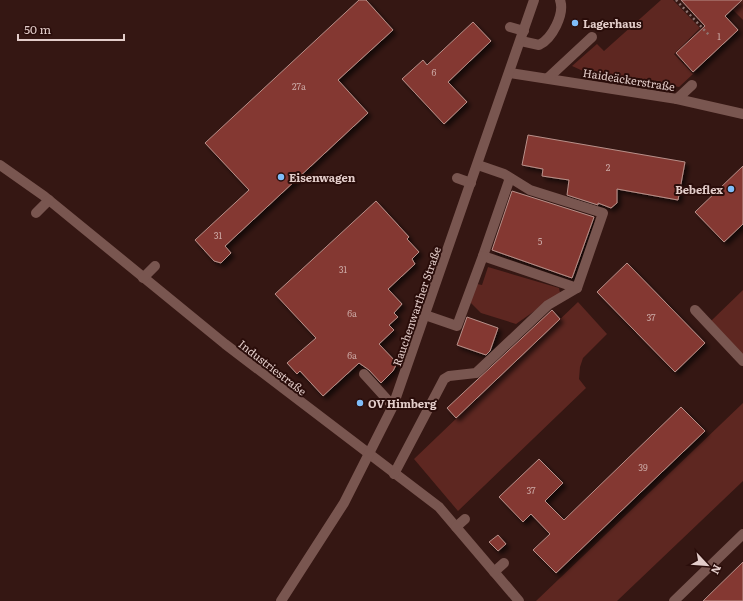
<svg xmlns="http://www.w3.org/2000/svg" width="743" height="601" font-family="Literata,serif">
  <defs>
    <filter id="shadow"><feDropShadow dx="3.5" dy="3.5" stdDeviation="2" flood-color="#0009"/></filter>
  </defs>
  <rect width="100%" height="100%" fill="#351713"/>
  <!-- green -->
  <g fill="#5e2721">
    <path d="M661,0H673L700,28L674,54L693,74L679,87L583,71L572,66L597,44L604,51Z"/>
    <path d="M742,0H743V20L732,9Z"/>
    <path d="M488,267L559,288L560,293L516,324L481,313L470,302L477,284L482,285Z"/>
    <path d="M743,290V355L711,321Z"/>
    <path d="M578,302L607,334L583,358L580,367L579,379L586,388L458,511L414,459Z"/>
    <path d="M743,403V481L617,601H536Z"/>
  </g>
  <!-- building -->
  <g fill="#843830" stroke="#b8908a" filter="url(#shadow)">
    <path d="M359,0H366L393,30L338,80L368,113L225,246L231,253L221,263L214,261L195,240L249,190L205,143Z"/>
    <path d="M681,0H742L725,16L738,30L693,72L676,53L705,26Z"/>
    <path d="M473,22L491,41L448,82L467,102L444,124L402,79L423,60L427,65Z"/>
    <path d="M528,135L685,162L678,200L617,189V203L611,208L598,203V205L567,195L569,180L542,176L543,169L522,165Z"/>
    <path d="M743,166V224L724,242L695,212Z"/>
    <path d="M512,191L594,217L572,278L492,250Z"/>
    <path d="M376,201L409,237L407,239L419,252L412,259L415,264L388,289L402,304L394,313L398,317L389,325L394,330L379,344L397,363L393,371L381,383L369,370L359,363L323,396L300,371L297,374L287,363L316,338L275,294Z"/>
    <path d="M627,263L705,343L675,372L597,292Z"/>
    <path d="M552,310L560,319L456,418L447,408Z"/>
    <path d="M467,317L498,328L490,351L486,355L457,345Z"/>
    <path d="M681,407L705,431L556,573L533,550L550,534L531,514L523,522L499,497L539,459L563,483L545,501L564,520Z"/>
    <path d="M498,535L506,544L498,551L489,542Z"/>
    <path d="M743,562V601H703Z"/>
  </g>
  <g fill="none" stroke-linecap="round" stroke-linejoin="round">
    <!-- path -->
    <path stroke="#8f7572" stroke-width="2.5" stroke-dasharray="2 3" stroke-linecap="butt" d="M676,0L709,35"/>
    <!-- minor -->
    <g stroke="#795650" stroke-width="10">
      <path d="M510,27L524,31"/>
      <path d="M521,41L539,45C552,39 565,14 560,0"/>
      <path d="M510,73L677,99L743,114"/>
      <path d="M548,78L592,37"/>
      <path d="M677,99L692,85"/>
      <path d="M0,165L44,196L225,344L439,507L519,601"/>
      <path d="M478,165L504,174L530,190L603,213L577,288L483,256L510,178"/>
      <path d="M457,178L471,183"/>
      <path d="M36,213L49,200"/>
      <path d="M143,278L155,266"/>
      <path d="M695,310L743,361"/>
      <path d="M425,315L457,326L483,256"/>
      <path d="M364,374L393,406"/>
      <path d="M394,474L444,379L449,376L476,373L548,305L577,288"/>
      <path d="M456,527L465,519"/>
      <path d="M494,572L504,563"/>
      <path d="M281,601L344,503L393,406L534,0"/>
      <path d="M674,601L743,534"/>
    </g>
  </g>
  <!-- markers -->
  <g fill="#7fbdf9" stroke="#2a0d0a" stroke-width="1.5">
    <circle cx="575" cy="23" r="4"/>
    <circle cx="281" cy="177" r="4"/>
    <circle cx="731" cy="189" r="4"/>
    <circle cx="360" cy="403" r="4"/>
  </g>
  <g text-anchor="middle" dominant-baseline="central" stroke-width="4" stroke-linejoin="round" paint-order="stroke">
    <!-- number labels -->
    <g font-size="9" fill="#cba8a4">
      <text x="719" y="36">1</text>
      <text x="434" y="72">6</text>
      <text x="299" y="86">27a</text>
      <text x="608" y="167">2</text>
      <text x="218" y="235">31</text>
      <text x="540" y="241">5</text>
      <text x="343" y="269">31</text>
      <text x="352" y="313">6a</text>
      <text x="651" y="317">37</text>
      <text x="352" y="355">6a</text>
      <text x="643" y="467">39</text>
      <text x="531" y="490">37</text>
    </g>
    <!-- poi labels -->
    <g font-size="11" font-weight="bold" fill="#e3cdca" stroke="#2a0d0a" text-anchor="start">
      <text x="583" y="23">Lagerhaus</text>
      <text x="289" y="177">Eisenwagen</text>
      <text x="723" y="189" text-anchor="end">Bebeflex</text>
      <text x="368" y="403">OV Himberg</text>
    </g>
    <!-- street labels -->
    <g font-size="11" fill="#e3cdca" stroke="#2a0d0a">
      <text transform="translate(629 79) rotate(9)">Haideäckerstraße</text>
      <text transform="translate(416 306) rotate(-71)">Rauchenwarther Straße</text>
      <text transform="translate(273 367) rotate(38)">Industriestraße</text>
    </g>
  </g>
  <!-- north arrow -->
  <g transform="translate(707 565) rotate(116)" stroke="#2a0d0a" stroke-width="3" paint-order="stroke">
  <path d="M0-3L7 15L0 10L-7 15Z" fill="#e3cdca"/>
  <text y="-6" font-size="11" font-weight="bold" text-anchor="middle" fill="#e3cdca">N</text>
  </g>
  <!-- scale -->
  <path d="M18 34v6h106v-6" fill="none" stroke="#e3cdca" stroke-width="2"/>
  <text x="24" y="34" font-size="12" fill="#e3cdca" stroke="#2a0d0a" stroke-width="3" paint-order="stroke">50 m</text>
</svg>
